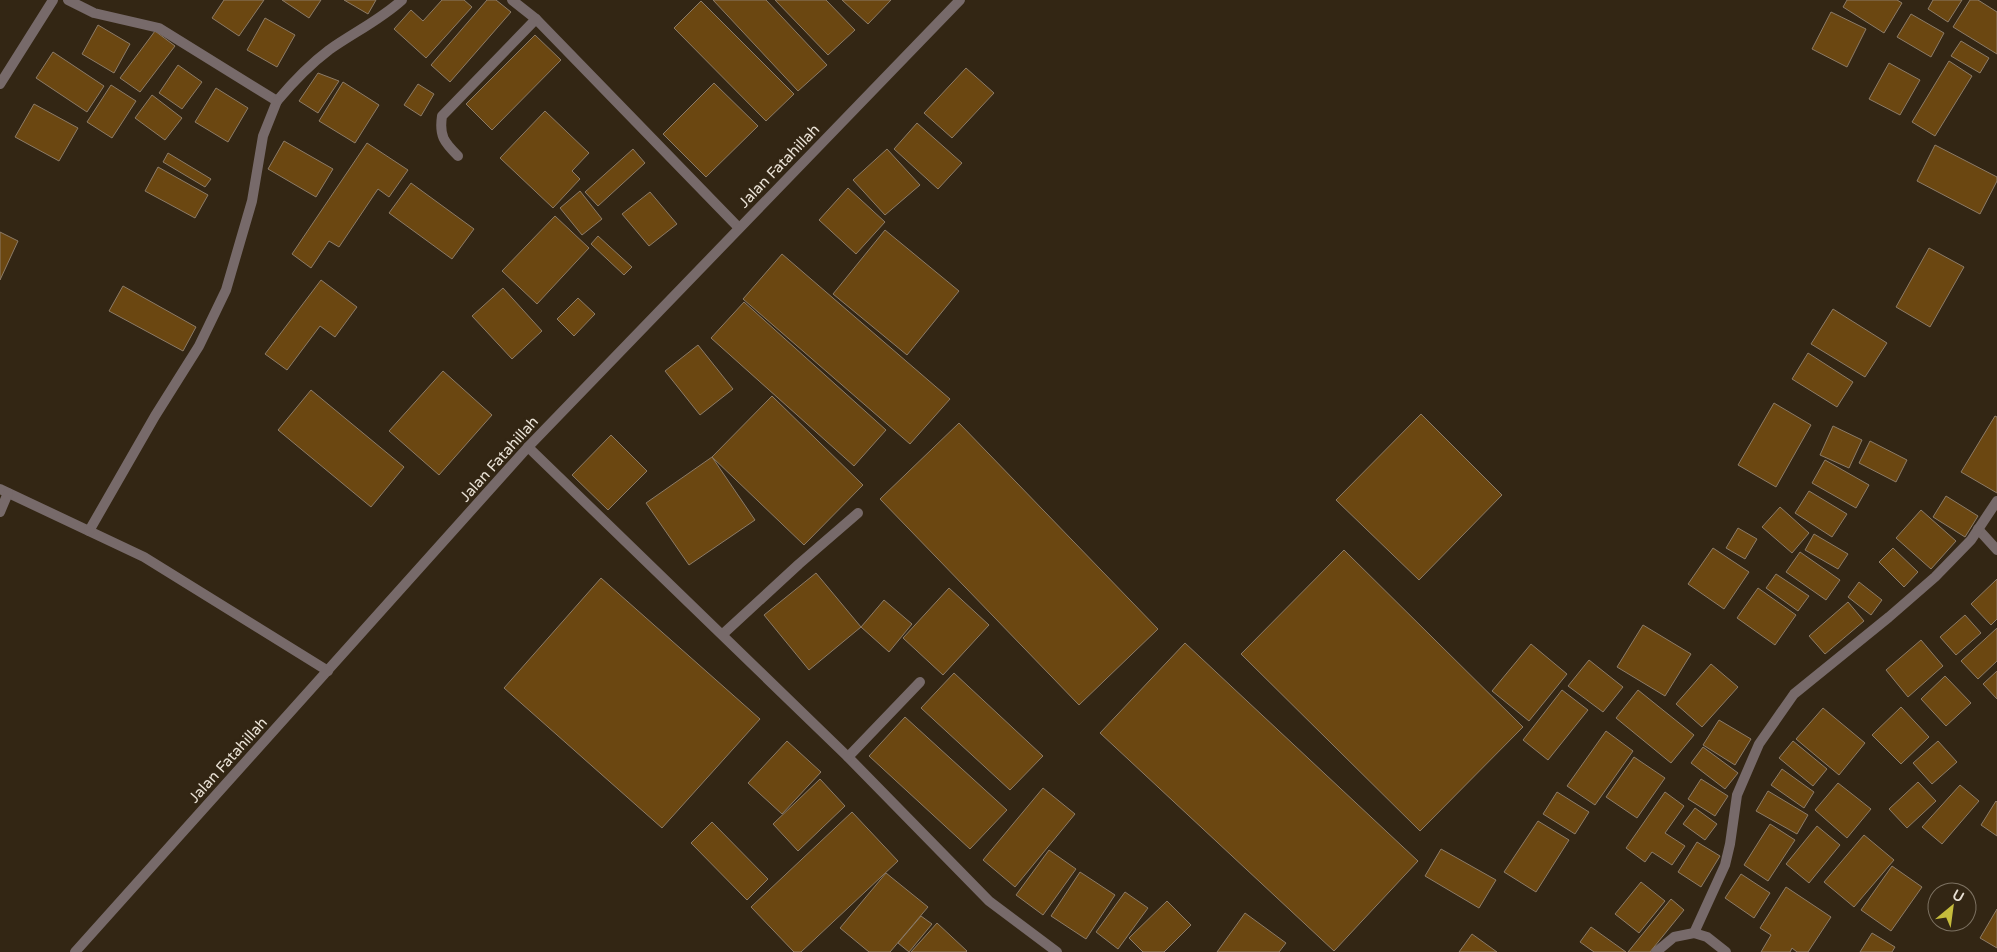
<svg xmlns="http://www.w3.org/2000/svg" width="1997" height="952" font-family="'Varela Round',sans-serif">
  <rect width="100%" height="100%" fill="#332614"/>
  <!-- building -->
  <g fill="#6b4711" stroke="#8c7b67">
    <path d="M224,0H264L239,36L212,18Z"/>
    <path d="M282,0H321L309,18Z"/>
    <path d="M344,0H376L368,14Z"/>
    <path d="M442,0H464L472,7L426,58L394,29L411,10L423,21Z"/>
    <path d="M487,0H496L511,12L450,82L431,65Z"/>
    <path d="M713,0H766L827,65L798,91Z"/>
    <path d="M775,0H826L855,30L828,55Z"/>
    <path d="M842,0H891L868,24Z"/>
    <path d="M1847,0H1897L1902,3L1884,33L1843,7Z"/>
    <path d="M1933,0H1962L1948,22L1928,9Z"/>
    <path d="M1970,0H1978L1997,12V54L1953,27Z"/>
    <path d="M701,1L794,94L766,121L674,28Z"/>
    <path d="M1831,12L1866,29L1847,67L1812,49Z"/>
    <path d="M1911,14L1944,33L1931,57L1897,37Z"/>
    <path d="M265,18L295,35L277,67L247,50Z"/>
    <path d="M98,25L130,44L114,73L82,54Z"/>
    <path d="M155,31L175,46L140,92L120,78Z"/>
    <path d="M535,35L561,60L492,130L466,104Z"/>
    <path d="M1961,41L1989,58L1980,73L1951,56Z"/>
    <path d="M53,52L104,86L87,112L36,78Z"/>
    <path d="M1949,61L1972,76L1935,136L1912,122Z"/>
    <path d="M1889,63L1920,80L1900,115L1869,99Z"/>
    <path d="M178,65L202,82L182,109L159,93Z"/>
    <path d="M966,68L994,93L952,138L924,113Z"/>
    <path d="M318,73L339,81L318,113L299,101Z"/>
    <path d="M343,82L379,105L355,143L319,121Z"/>
    <path d="M714,83L758,126L706,177L663,134Z"/>
    <path d="M418,84L434,94L421,116L404,105Z"/>
    <path d="M111,85L136,101L112,138L87,122Z"/>
    <path d="M216,88L248,108L228,142L195,122Z"/>
    <path d="M152,95L182,118L165,140L135,118Z"/>
    <path d="M34,104L78,128L59,161L15,137Z"/>
    <path d="M545,111L589,153L572,171L580,179L553,208L500,158Z"/>
    <path d="M917,123L962,163L938,189L894,149Z"/>
    <path d="M284,141L333,169L316,197L268,169Z"/>
    <path d="M367,143L408,170L389,197L378,189L339,247L329,241L311,268L292,254Z"/>
    <path d="M1935,145L1997,177V181L1980,214L1917,181Z"/>
    <path d="M633,149L645,163L598,206L585,192Z"/>
    <path d="M887,149L920,185L885,215L853,180Z"/>
    <path d="M168,153L211,179L205,187L163,162Z"/>
    <path d="M158,167L208,195L195,218L145,191Z"/>
    <path d="M411,183L474,229L452,259L389,213Z"/>
    <path d="M848,188L885,222L856,254L819,220Z"/>
    <path d="M580,191L602,219L582,235L560,208Z"/>
    <path d="M650,192L677,224L649,246L622,214Z"/>
    <path d="M555,216L589,248L537,304L502,271Z"/>
    <path d="M885,230L959,291L907,355L833,294Z"/>
    <path d="M0,232L18,241L0,280Z"/>
    <path d="M598,236L632,267L624,275L591,244Z"/>
    <path d="M1929,248L1964,267L1930,327L1896,307Z"/>
    <path d="M782,254L950,399L910,444L743,299Z"/>
    <path d="M321,280L357,307L335,337L320,326L287,370L265,354Z"/>
    <path d="M123,286L196,327L183,351L109,311Z"/>
    <path d="M503,288L542,331L512,359L472,316Z"/>
    <path d="M578,298L595,314L574,336L557,319Z"/>
    <path d="M744,302L886,430L854,466L711,338Z"/>
    <path d="M1833,309L1887,343L1865,377L1811,344Z"/>
    <path d="M698,345L733,389L700,415L665,371Z"/>
    <path d="M1808,353L1853,382L1837,407L1792,379Z"/>
    <path d="M443,371L492,415L439,475L389,431Z"/>
    <path d="M311,390L404,467L371,507L278,430Z"/>
    <path d="M772,396L863,485L804,545L712,457Z"/>
    <path d="M1774,403L1811,425L1776,487L1738,465Z"/>
    <path d="M1421,414L1502,495L1419,580L1336,500Z"/>
    <path d="M1995,416L1997,417V493L1961,472Z"/>
    <path d="M959,423L1158,629L1079,705L880,499Z"/>
    <path d="M1833,426L1862,440L1849,468L1820,455Z"/>
    <path d="M611,435L647,471L608,510L572,475Z"/>
    <path d="M1870,441L1907,460L1896,482L1859,463Z"/>
    <path d="M712,457L755,520L689,565L646,503Z"/>
    <path d="M1825,460L1869,485L1856,508L1812,483Z"/>
    <path d="M1809,491L1847,514L1832,537L1795,513Z"/>
    <path d="M1946,496L1978,516L1965,537L1933,517Z"/>
    <path d="M1780,507L1809,533L1792,553L1762,527Z"/>
    <path d="M1921,510L1956,541L1931,569L1896,538Z"/>
    <path d="M1738,528L1757,539L1745,559L1726,548Z"/>
    <path d="M1814,534L1848,554L1838,569L1805,550Z"/>
    <path d="M1713,548L1749,572L1724,609L1688,584Z"/>
    <path d="M1893,548L1918,572L1904,587L1879,562Z"/>
    <path d="M1344,550L1523,727L1420,831L1241,654Z"/>
    <path d="M1800,552L1840,580L1826,600L1786,572Z"/>
    <path d="M816,573L861,627L809,670L764,615Z"/>
    <path d="M1776,574L1809,596L1798,611L1766,588Z"/>
    <path d="M601,578L760,719L662,828L504,688Z"/>
    <path d="M1997,579V619L1991,625L1971,604Z"/>
    <path d="M1859,582L1882,600L1871,615L1848,597Z"/>
    <path d="M949,588L989,625L943,675L903,638Z"/>
    <path d="M1758,588L1796,615L1775,645L1737,618Z"/>
    <path d="M884,600L912,624L889,652L861,627Z"/>
    <path d="M1848,602L1864,621L1825,654L1809,636Z"/>
    <path d="M1965,615L1981,633L1956,655L1940,637Z"/>
    <path d="M1643,625L1691,654L1665,696L1617,667Z"/>
    <path d="M1997,628V661L1978,679L1961,661Z"/>
    <path d="M1921,640L1943,666L1908,697L1886,670Z"/>
    <path d="M1185,643L1418,861L1334,951L1100,733Z"/>
    <path d="M1531,644L1567,674L1529,721L1492,691Z"/>
    <path d="M1589,660L1623,687L1603,712L1568,686Z"/>
    <path d="M1711,664L1738,687L1702,727L1676,704Z"/>
    <path d="M1997,671V699L1983,684Z"/>
    <path d="M954,673L1043,756L1010,790L921,708Z"/>
    <path d="M1945,676L1971,703L1946,726L1921,699Z"/>
    <path d="M1562,690L1588,710L1548,760L1523,740Z"/>
    <path d="M1638,690L1694,735L1671,763L1616,718Z"/>
    <path d="M1901,707L1929,737L1901,764L1872,735Z"/>
    <path d="M1823,708L1865,743L1839,775L1796,739Z"/>
    <path d="M905,717L1007,810L970,849L869,756Z"/>
    <path d="M1719,720L1751,739L1735,765L1703,745Z"/>
    <path d="M1606,731L1633,751L1595,805L1567,786Z"/>
    <path d="M787,741L821,772L782,814L748,783Z"/>
    <path d="M1793,741L1827,769L1813,786L1779,758Z"/>
    <path d="M1938,741L1957,762L1932,784L1913,763Z"/>
    <path d="M1703,747L1738,773L1725,789L1691,763Z"/>
    <path d="M1634,757L1665,778L1637,818L1606,797Z"/>
    <path d="M1782,769L1814,792L1804,808L1771,785Z"/>
    <path d="M820,779L845,806L798,851L773,824Z"/>
    <path d="M1701,779L1728,796L1715,816L1688,799Z"/>
    <path d="M1918,782L1936,801L1907,828L1889,809Z"/>
    <path d="M1838,783L1871,809L1847,838L1815,810Z"/>
    <path d="M1960,785L1979,801L1942,844L1922,827Z"/>
    <path d="M1043,788L1075,814L1015,887L983,860Z"/>
    <path d="M1768,791L1808,815L1797,834L1756,811Z"/>
    <path d="M1557,792L1589,812L1575,834L1543,814Z"/>
    <path d="M1665,792L1684,806L1665,833L1685,846L1672,865L1652,852L1645,862L1626,848Z"/>
    <path d="M1996,801L1997,802V836L1981,825Z"/>
    <path d="M1695,808L1717,824L1705,840L1683,824Z"/>
    <path d="M852,812L898,861L801,952H794L751,907Z"/>
    <path d="M1538,821L1569,840L1536,892L1504,872Z"/>
    <path d="M712,822L768,879L747,900L691,843Z"/>
    <path d="M1770,824L1795,840L1768,881L1744,865Z"/>
    <path d="M1817,826L1840,845L1809,883L1786,864Z"/>
    <path d="M1864,835L1894,860L1854,907L1824,882Z"/>
    <path d="M1697,842L1720,856L1701,887L1678,872Z"/>
    <path d="M1441,849L1496,880L1479,908L1425,876Z"/>
    <path d="M1049,850L1076,869L1043,915L1016,895Z"/>
    <path d="M1892,866L1922,887L1891,931L1861,910Z"/>
    <path d="M1080,872L1115,895L1086,939L1051,916Z"/>
    <path d="M886,873L928,907L890,952H869L840,928Z"/>
    <path d="M1741,874L1770,893L1754,918L1725,898Z"/>
    <path d="M1641,882L1665,901L1639,933L1615,914Z"/>
    <path d="M1786,887L1831,917L1808,952H1797L1792,948L1790,952H1761L1771,935L1760,928Z"/>
    <path d="M1125,892L1148,908L1118,949L1096,932Z"/>
    <path d="M1671,899L1684,910L1650,952H1628Z"/>
    <path d="M1167,901L1191,925L1164,952H1143L1129,938Z"/>
    <path d="M1997,909V948L1980,938Z"/>
    <path d="M1245,913L1286,943L1279,952H1217Z"/>
    <path d="M921,916L932,924L909,952L898,943Z"/>
    <path d="M937,923L967,951L966,952H911Z"/>
    <path d="M1591,927L1626,952H1594L1580,942Z"/>
    <path d="M1872,933L1895,947L1892,952H1860Z"/>
    <path d="M1472,934L1497,952H1459Z"/>
  </g>
  <g fill="none" stroke-linecap="round" stroke-linejoin="round">
    <!-- service -->
    <path stroke="#776a6a" stroke-width="10" d="M723,634L799,564L858,513"/>
    <!-- minor -->
    <g stroke="#776a6a" stroke-width="10">
      <path d="M68,0L94,13L159,28L277,101C293,82 309,65 329,50C353,33 380,20 402,0"/>
      <path d="M512,0L536,19L739,228"/>
      <path d="M0,84L53,0"/>
      <path d="M458,156C444,142 439,136 442,116L536,19"/>
      <path d="M528,447L848,757L989,901L1057,952"/>
      <path d="M0,489L144,557L328,671"/>
      <path d="M0,512L8,493"/>
      <path d="M1978,529L1997,550"/>
      <path d="M89,531L155,416L199,346L226,290L252,201L263,136L277,101"/>
      <path d="M848,757L920,682"/>
      <path d="M1656,952L1674,937L1694,933"/>
      <path d="M1726,952L1707,937L1694,933L1725,865L1730,844L1737,795L1759,744L1794,694L1889,617L1935,577L1971,540L1997,501"/>
    </g>
    <!-- tertiary -->
    <path stroke="#776a6a" stroke-width="10" d="M75,952L528,447L960,0"/>
  </g>
  <g text-anchor="middle" dominant-baseline="central" stroke-width="5" stroke-linejoin="round" paint-order="stroke">
    <!-- street labels -->
    <g font-size="15" fill="#e9e1d5" stroke="#332614">
      <text transform="translate(779 166) rotate(-46)">Jalan Fatahillah</text>
      <text transform="translate(499 459) rotate(-48)">Jalan Fatahillah</text>
      <text transform="translate(228 760) rotate(-48)">Jalan Fatahillah</text>
    </g>
  </g>
  <!-- north arrow -->
  <g transform="translate(1952 907) rotate(29)"><circle r="24" fill="#332614" stroke="#7c7161"/>
  <path d="M0-4L9 19L0 12L-9 19Z" fill="#c6bc3c"/>
  <text y="-8" font-size="14" font-weight="bold" text-anchor="middle" fill="#e9e1d5">U</text>
  </g>
</svg>
